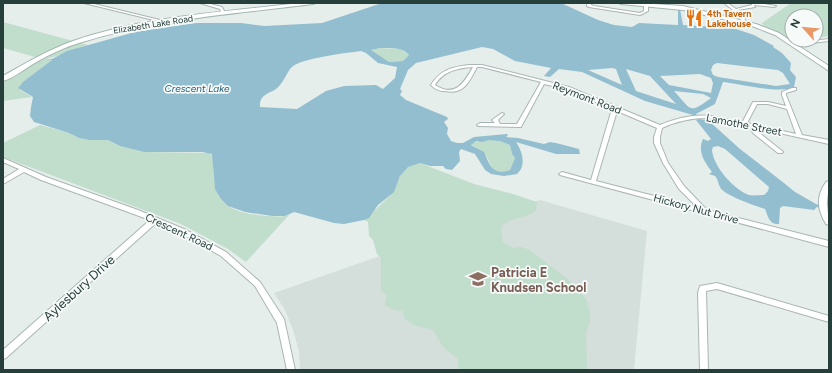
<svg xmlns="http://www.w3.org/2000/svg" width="832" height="373" font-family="Figtree,sans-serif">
  <rect width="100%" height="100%" fill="#e6eeeb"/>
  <!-- built -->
  <path fill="#d4dedb" d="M540,200L647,231L634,370H300L299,351L293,330L285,310L274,293Z"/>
  <!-- green -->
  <g fill="#c1ddcc">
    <path d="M791,3H829V36L816,38V16H792V39L764,27L762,23Z"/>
    <path d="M3,22L73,41L35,57L3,48Z"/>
    <path d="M77,42L88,45C74,49 60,56 46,59L52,60L19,86L20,90L32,97L3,101V81L48,54Z"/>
    <path d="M380,48L400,49L409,55L403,61L389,62L370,50Z"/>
    <path d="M40,125L69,133L79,138L89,140H108L120,146L144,152L209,153L213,156C212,199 222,212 266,216C274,216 283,218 290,214L246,262L228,249L181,224L3,157V143Z"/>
    <path d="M486,140H498L510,145L512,154L515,158L510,170C488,177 493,162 484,153C481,150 475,147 471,144C476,140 480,143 486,140Z"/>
    <path d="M420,163L474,184L513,194L537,202L536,210C527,219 512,216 502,226L501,231L503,242L513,248L521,247L530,250L571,282L586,299L590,313V321L586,333L587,370H458V359L443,347L433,330L414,325L404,318L403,311L394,310L386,306L385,302L387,295L381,291V258L377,254L373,240L369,236L368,222L364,220C366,219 393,193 394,191C400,178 401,165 420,163Z"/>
  </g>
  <!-- water -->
  <path fill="#92becf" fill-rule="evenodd" d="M382,3H561L598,20L614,25L632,27L639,23L678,25V9H680L683,25L733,28L754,35L774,46L773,47L782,53L791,63L790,70L796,77L794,87C779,94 741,84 723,82L715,104L696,114L700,119L709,121L740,149L784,183L795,192L816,204L829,208V211L817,207L814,210L783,206L780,208L779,224C769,225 768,216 765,209C756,206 723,195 720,187C718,183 718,179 715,176L709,174L712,172C705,162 697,152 703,139L708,141L711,139L696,120L698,119L693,115L645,101L582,72L559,69L550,77L544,76L551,68L515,61L493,49L482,47L416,63L408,70L400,89L402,91L400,95L406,100L447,117L448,119L444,122L448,128L447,134L451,141L457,143H463L474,137L507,134L508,135L506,137L518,138L544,144L550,142L556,143L579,149L580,154H556L516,142C522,151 527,165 517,174L504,176L491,174L485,170L475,154L461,149L459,152L460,161L452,170L446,169L443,166H430L420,163L408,167L400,176L394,192L378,205L369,218L364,220L344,224L334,223L294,212L285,216H272L245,212L228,206L221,199L215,189L212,154L202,152H144L120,146L108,140H89L79,138L69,133L34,122L30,116L31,107L33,97L18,88L23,82L52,60L46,59H52L67,51L135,32L196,23H241L264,26L322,23ZM380,48C390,48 403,47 409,55L403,61L389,62L371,50ZM361,51L366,53L378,63L397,67L395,78L383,89L376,85L344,86L326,91L297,109L260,107C259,95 268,94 276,89C284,83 287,71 292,67C302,58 346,53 361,51ZM717,63L778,70L783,73L790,84L776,86L718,77L713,75L711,70L713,65ZM612,68L616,69L622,85L588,70ZM626,69L650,76L676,104L636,91ZM700,74L711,78L713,83L711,93L669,85L660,76ZM674,91L703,94L711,98C688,115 692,110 674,91ZM489,140L500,141L510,145L512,154L515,158L510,170C492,176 490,165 484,152L471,145L476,141L482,142ZM718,146L725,149L769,187L768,191L764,195C760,195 753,196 749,195C734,190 713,166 712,150L713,147Z"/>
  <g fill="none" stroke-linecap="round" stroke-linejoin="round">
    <!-- street casing -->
    <g stroke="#a9b6b3" stroke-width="2">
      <g id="street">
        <path d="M84,3H90L164,21L162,22Z"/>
        <path d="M200,3H206L222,7L225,13L222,14L220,9Z"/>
        <path d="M587,3H591V5L594,6L640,13L644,11V5L646,4L648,5V11L640,15L589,7L587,6Z"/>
        <path d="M724,3H730L729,4L736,9L752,5V4L748,3H758L776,6L774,7L754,5L755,7L738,10L743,15L746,22L744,23L742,22L738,14Z"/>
        <path d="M829,39V41L794,45L792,44L794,43Z"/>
        <path d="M469,65H482L569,87L660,125C675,119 692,114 709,116C720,117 731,120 742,123L753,102H768L786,106L782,95V92L792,88H796V90L786,93V95L802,135L829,140V144L756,128L757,131L782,151L783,152L782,153H778L753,133L750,127L708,118C692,118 677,121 662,128L660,137V143L668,163L684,186L707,210L829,241V247L560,175L559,174L562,172L591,180L612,109L565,89L544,84L521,127L478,126L477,125L480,123H495L492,120L502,113L504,114L498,120L500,124H517L541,82L482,67H477C469,82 464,95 445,91C439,91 435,89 431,85C440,70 452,67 469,65ZM473,67C464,83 455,98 435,85C443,71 458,68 473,67ZM757,104H768L787,109L796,134L747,123ZM617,111L657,128L654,137V143L663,163L679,189L697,207L596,181Z"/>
        <path d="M3,158L46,177L138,210L184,229L226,252L260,282L284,319L295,370H287L277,323L255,286L221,256L180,233L156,223L6,358L3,359V350L150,220L41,180L24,172L3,184V179L19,169L3,162Z"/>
        <path d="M717,283L829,316V322L717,289L706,291L708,370H700L698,293L700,286Z"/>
      </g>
    </g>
    <!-- secondary casing -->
    <g stroke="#a2b6b1" stroke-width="2">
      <g id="secondary">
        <path d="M300,3H315L313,4C234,14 155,19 79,43C66,47 52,53 40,60C28,66 16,77 3,81V76C26,63 48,50 73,41C146,16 224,12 300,3Z"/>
        <path d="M619,3H639L683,6L756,24L779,33L829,66V71L775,35L752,26L683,10L621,4Z"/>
        <path d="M829,181L827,203L829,225L826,224C817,209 816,196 826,182Z"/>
      </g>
    </g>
    <!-- street -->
    <use href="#street" fill="#fff" fill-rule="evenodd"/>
    <!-- secondary -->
    <use href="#secondary" fill="#fff" fill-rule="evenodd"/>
  </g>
  <!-- icons -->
  <defs>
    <g id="restaurant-bare" transform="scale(1.38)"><path d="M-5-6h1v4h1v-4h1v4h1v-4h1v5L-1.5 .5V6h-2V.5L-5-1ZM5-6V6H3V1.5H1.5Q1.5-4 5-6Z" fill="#e8710a" stroke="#f6faf9" stroke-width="2.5" paint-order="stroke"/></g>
    <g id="school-bare" transform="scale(1.38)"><path d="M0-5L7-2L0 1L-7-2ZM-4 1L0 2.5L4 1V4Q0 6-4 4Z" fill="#8d6e63" stroke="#f6faf9" stroke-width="2.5" paint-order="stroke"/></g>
  </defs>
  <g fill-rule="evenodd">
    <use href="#restaurant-bare" x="694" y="18"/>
    <use href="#school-bare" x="478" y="279"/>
  </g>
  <g text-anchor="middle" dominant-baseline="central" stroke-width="3.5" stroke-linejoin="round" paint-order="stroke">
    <!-- far-food labels -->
    <g font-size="9" font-weight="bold" fill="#c56008" stroke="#f6faf9" text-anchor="start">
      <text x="707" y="13">4th Tavern<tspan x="707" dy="10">Lakehouse</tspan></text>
    </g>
    <!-- far-street labels -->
    <g font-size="9" fill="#263f3b" stroke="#f6faf9">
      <text transform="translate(153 24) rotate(-9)">Elizabeth Lake Road</text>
    </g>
    <!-- far-water labels -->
    <g font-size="10" font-style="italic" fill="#235f78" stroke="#f6faf9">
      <text x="197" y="88">Crescent Lake</text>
    </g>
    <!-- street labels -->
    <g font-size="11" fill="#263f3b" stroke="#f6faf9">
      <text transform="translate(587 98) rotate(21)">Reymont Road</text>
      <text transform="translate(744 125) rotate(11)">Lamothe Street</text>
      <text transform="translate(696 209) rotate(15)">Hickory Nut Drive</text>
      <text transform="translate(179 232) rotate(25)">Crescent Road</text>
    </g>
    <!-- near-education labels -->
    <g font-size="13" font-weight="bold" fill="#785e54" stroke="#f6faf9" text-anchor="start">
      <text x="491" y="272">Patricia E<tspan x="491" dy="15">Knudsen School</tspan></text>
    </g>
    <!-- near-street labels -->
    <g font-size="13" fill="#263f3b" stroke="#f6faf9">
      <text transform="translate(79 288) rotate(-42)">Aylesbury Drive</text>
    </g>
  </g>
  <!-- border -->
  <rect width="832" height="373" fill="none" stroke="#263f3b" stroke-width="8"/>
  <!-- north arrow -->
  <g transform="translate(804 28) rotate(297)"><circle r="19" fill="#f6faf9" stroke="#a3afad"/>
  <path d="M0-3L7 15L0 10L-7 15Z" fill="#e99868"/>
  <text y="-6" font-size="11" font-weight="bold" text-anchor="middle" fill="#263f3b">N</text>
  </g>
</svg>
